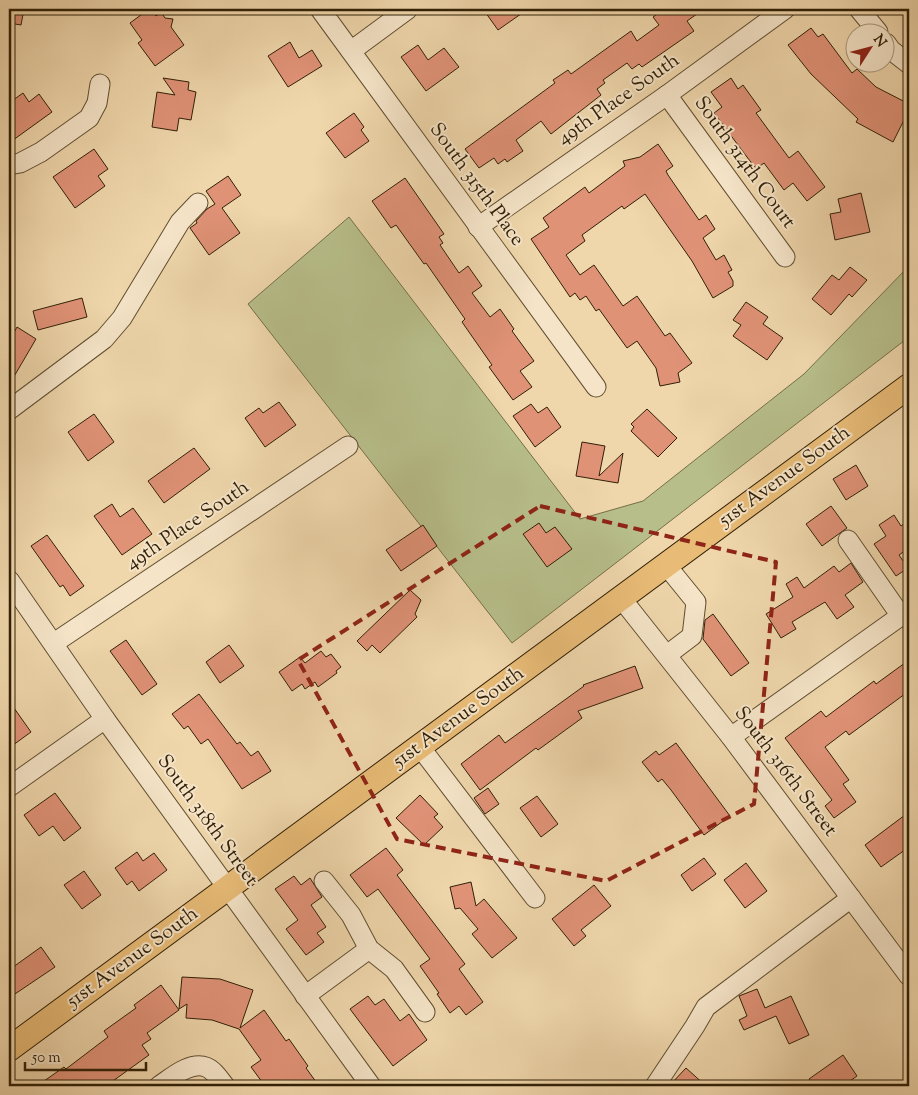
<svg xmlns="http://www.w3.org/2000/svg" width="918" height="1095" font-family="'Sorts Mill Goudy',serif">
  <rect width="100%" height="100%" fill="#efd6ab"/>
  <filter id="stains"><feTurbulence type="fractalNoise" baseFrequency=".004" numOctaves="4"/><feColorMatrix values="0 0 0 0 .2 0 0 0 0 .09 0 0 0 0 .02 0 0 0 .5 -.17"/></filter>
  <radialGradient id="worn" r=".72"><stop offset=".6" stop-color="#630" stop-opacity="0"/><stop offset="1" stop-color="#630" stop-opacity=".3"/></radialGradient>
  <!-- green -->
  <path fill="#b7be8a" stroke="#746f48" d="M349,217L580,519L643,501L804,374L909,266V337L512,643L248,304Z"/>
  <!-- building -->
  <g fill="#e09277" stroke="#312007">
    <path d="M9,9H24L21,25L9,23Z"/>
    <path d="M149,9H151L156,16L161,12L165,18L173,19L171,27L184,45L155,66L138,43L142,40L130,23Z"/>
    <path d="M483,9H528L498,30Z"/>
    <path d="M664,9H704L687,21L694,31L642,67L639,64L632,69L627,63L603,80L605,83L597,89L601,95L551,134L541,121L516,140L523,151L507,162L505,159L498,164L494,158L479,168L465,149L555,83L553,80L568,70L571,74L631,31L637,41L659,25L653,17Z"/>
    <path d="M811,28L818,37L823,34L852,73L857,69L876,87L909,104V110L893,142L856,122L858,119L811,74L788,45Z"/>
    <path d="M290,42L299,58L312,50L322,66L288,87L268,56Z"/>
    <path d="M418,45L428,60L444,48L459,67L426,91L401,57Z"/>
    <path d="M163,78L189,82L188,90L196,92L191,120L179,118L177,131L152,127L157,92L175,95Z"/>
    <path d="M731,78L738,89L743,85L761,110L756,113L789,158L798,151L825,187L807,201L793,183L784,190L764,163L756,169L714,113L722,107L711,92Z"/>
    <path d="M23,93L29,102L39,94L52,112L9,143V103Z"/>
    <path d="M354,113L364,127L361,130L369,141L345,158L326,133Z"/>
    <path d="M658,144L673,166L666,171L668,175L699,220L706,215L715,229L703,238L716,260L724,255L732,270L728,272L733,281V286L713,298L692,261L645,194L624,209L622,206L582,235L585,241L566,255L580,275L594,265L623,306L637,296L665,336L670,333L692,363L678,373L680,382L660,386L656,368L637,341L627,348L599,309L596,311L586,296L580,300L575,293L570,297L531,239L549,227L543,218L585,187L589,193L625,166L623,161L640,157Z"/>
    <path d="M94,149L108,169L98,176L105,186L75,208L53,177Z"/>
    <path d="M228,176L241,195L222,208L240,233L209,255L190,228L197,223L196,221L207,209L215,204L206,191Z"/>
    <path d="M405,178L444,234L439,237L443,243L440,245L459,273L468,266L482,286L472,293L490,317L500,309L514,329L512,331L534,361L520,371L532,387L513,400L489,367L492,365L462,322L465,319L426,263L424,264L396,225L391,228L372,201Z"/>
    <path d="M861,193L870,232L835,240L830,214L841,212L838,199Z"/>
    <path d="M850,267L867,280L852,297L849,294L831,315L812,299L832,275L839,280Z"/>
    <path d="M82,298L87,317L38,330L33,311Z"/>
    <path d="M746,302L768,317L763,324L783,338L767,360L733,336L741,325L733,320Z"/>
    <path d="M17,327L36,339L9,385V342Z"/>
    <path d="M279,402L296,425L265,447L245,418L259,408L263,413Z"/>
    <path d="M531,404L538,413L547,407L561,427L535,447L513,416Z"/>
    <path d="M647,409L677,438L658,457L631,431L634,427L631,424Z"/>
    <path d="M94,414L114,442L88,461L68,432Z"/>
    <path d="M582,442L605,446L599,476L623,453L618,483L576,476Z"/>
    <path d="M194,448L210,469L164,503L148,481Z"/>
    <path d="M856,465L868,486L846,500L833,479Z"/>
    <path d="M112,504L120,517L133,508L152,534L122,555L94,516Z"/>
    <path d="M831,506L847,528L822,546L806,524Z"/>
    <path d="M894,515L901,526L909,520V548L899,555L908,568L896,576L874,544L886,536L879,525Z"/>
    <path d="M539,523L546,533L555,527L572,549L547,567L523,534Z"/>
    <path d="M423,525L437,546L401,571L386,550Z"/>
    <path d="M47,535L84,586L70,596L63,585L60,587L31,546Z"/>
    <path d="M851,563L863,582L845,595L854,607L837,619L825,602L792,622L796,629L781,638L766,614L793,597L786,584L797,577L804,588L834,566L839,572Z"/>
    <path d="M410,590L421,600L415,614L417,617L380,653L372,645L367,651L357,641Z"/>
    <path d="M713,614L749,663L731,676L703,639L705,620Z"/>
    <path d="M126,640L157,684L142,695L110,651Z"/>
    <path d="M229,645L244,666L220,683L206,662Z"/>
    <path d="M321,651L326,657L331,654L341,667L336,671L337,673L318,687L315,682L305,689L302,684L292,691L279,672L300,657L305,663Z"/>
    <path d="M909,660V691L849,735L846,731L825,747L849,780L843,784L856,802L834,818L825,806L832,800L785,738L821,711L826,717L874,681L876,684Z"/>
    <path d="M635,666L643,688L578,711L582,718L538,750L536,748L480,790L461,764L499,735L505,743L584,686L583,685Z"/>
    <path d="M199,694L237,744L240,742L251,756L258,751L271,771L242,789L208,739L201,744L188,726L184,729L172,714Z"/>
    <path d="M9,701L31,732L9,748Z"/>
    <path d="M676,743L730,816L704,835L671,790L662,779L658,782L642,762L656,751L659,755Z"/>
    <path d="M488,788L499,804L485,814L474,798Z"/>
    <path d="M55,793L81,828L64,841L53,826L39,836L24,815Z"/>
    <path d="M420,795L438,814L434,817L443,827L424,845L396,818Z"/>
    <path d="M537,796L558,824L541,837L520,808Z"/>
    <path d="M909,812V847L881,867L865,845Z"/>
    <path d="M386,848L403,870L397,875L465,964L459,969L483,1002L466,1015L459,1006L450,1013L437,994L439,993L420,966L430,959L378,889L367,897L350,875Z"/>
    <path d="M137,852L143,861L154,853L167,870L139,891L132,881L127,885L115,868Z"/>
    <path d="M704,858L716,874L692,891L681,875Z"/>
    <path d="M746,863L767,891L745,908L724,880Z"/>
    <path d="M84,871L101,895L82,909L64,885Z"/>
    <path d="M294,876L301,885L310,878L322,897L311,905L326,927L317,933L324,942L306,955L286,929L298,920L275,889Z"/>
    <path d="M471,882L476,906L484,899L517,938L492,958L472,934L478,929L460,908L455,909L450,887Z"/>
    <path d="M594,885L611,906L581,930L586,936L574,946L552,919Z"/>
    <path d="M41,947L55,967L9,998V970Z"/>
    <path d="M182,977L220,979L253,990L240,1028L264,1010L286,1041L289,1039L308,1066L306,1068L319,1086H265L251,1067L261,1060L239,1029L212,1020L186,1018L187,1004L179,1009Z"/>
    <path d="M161,985L179,1010L147,1033L151,1039L142,1045L149,1055L106,1086H37L64,1067L66,1069L108,1037L104,1031L136,1008L134,1005Z"/>
    <path d="M757,989L765,1008L791,996L809,1035L789,1044L776,1016L744,1030L739,1020L747,1016L739,996Z"/>
    <path d="M368,996L375,1005L384,999L400,1021L409,1014L427,1040L393,1066L350,1009Z"/>
    <path d="M843,1055L857,1076L843,1086H815L809,1079Z"/>
    <path d="M686,1068L706,1086H669Z"/>
  </g>
  <g fill="none" stroke-linecap="round" stroke-linejoin="round">
    <!-- minor casing -->
    <g stroke="#604e30" stroke-width="21">
      <g id="minor">
        <path d="M320,9L596,387"/>
        <path d="M859,9L878,32"/>
        <path d="M886,43L891,50L909,64"/>
        <path d="M351,51L408,9"/>
        <path d="M667,95L785,257"/>
        <path d="M9,165L20,163L41,152L89,118L97,103L100,84"/>
        <path d="M478,227L667,95L785,9"/>
        <path d="M9,410L104,339L122,318L180,222L198,203"/>
        <path d="M848,540L901,616"/>
        <path d="M666,565L696,602L692,636L667,655"/>
        <path d="M9,580L105,719L371,1086"/>
        <path d="M621,598L731,737L909,976"/>
        <path d="M54,643L348,446"/>
        <path d="M731,737L909,610"/>
        <path d="M420,747L535,898"/>
        <path d="M9,787L105,719"/>
        <path d="M324,881L351,915L369,949L394,969L425,1012"/>
        <path d="M305,996L369,949"/>
        <path d="M159,1086C171,1078 190,1061 206,1067C214,1070 220,1080 225,1086"/>
        <path d="M655,1086L695,1026L706,1007L851,898"/>
      </g>
    </g>
    <!-- major casing -->
    <g stroke="#312007" stroke-width="26">
      <path id="major" d="M9,1049L909,386"/>
    </g>
    <!-- minor -->
    <use href="#minor" stroke="#f5e4c8" stroke-width="19"/>
    <!-- major -->
    <use href="#major" stroke="#e8bb76" stroke-width="24"/>
  </g>
  <!-- marked area -->
  <path fill="none" stroke="#8f2418" stroke-width="4" stroke-dasharray="10 6" stroke-linejoin="round" d="M540,506L776,562L754,804L606,881L397,839L298,660Z"/>
  <g text-anchor="middle" dominant-baseline="central" stroke-width="4" stroke-linejoin="round" paint-order="stroke">
    <!-- street labels -->
    <g font-size="20" fill="#312007" stroke="#f5e4c8">
      <text transform="translate(619 100) rotate(-35)">49th Place South</text>
      <text transform="translate(744 163) rotate(54)">South 314th Court</text>
      <text transform="translate(476 185) rotate(54)">South 315th Place</text>
      <text transform="translate(785 477) rotate(-36)">51st Avenue South</text>
      <text transform="translate(188 526) rotate(-34)">49th Place South</text>
      <text transform="translate(459 718) rotate(-36)">51st Avenue South</text>
      <text transform="translate(785 772) rotate(53)">South 316th Street</text>
      <text transform="translate(207 821) rotate(54)">South 318th Street</text>
      <text transform="translate(133 958) rotate(-36)">51st Avenue South</text>
    </g>
  </g>
  <!-- margin -->
  <rect width="918" height="1095" fill="none" stroke="#efd6ab" stroke-width="30"/>
  <rect x="10" y="10" width="898" height="1075" fill="none" stroke="#312007" stroke-width="2.5"/>
  <rect x="15" y="15" width="888" height="1065" fill="none" stroke="#312007"/>
  <!-- north arrow -->
  <g transform="translate(870 48) rotate(54)"><circle r="24" fill="#f5e4c8" stroke="#a7967b"/>
  <path d="M0-4L9 19L0 12L-9 19Z" fill="#8f2418"/>
  <text y="-8" font-size="14" font-weight="bold" text-anchor="middle" fill="#312007">N</text>
  </g>
  <!-- scale -->
  <path d="M25 1062v8h121v-8" fill="none" stroke="#312007" stroke-width="2.5"/>
  <text x="32" y="1062" font-size="15" fill="#312007" stroke="#f5e4c8" stroke-width="4" paint-order="stroke">50 m</text>
  <rect width="100%" height="100%" filter="url(#stains)"/>
  <rect width="100%" height="100%" fill="url(#worn)"/>
</svg>
